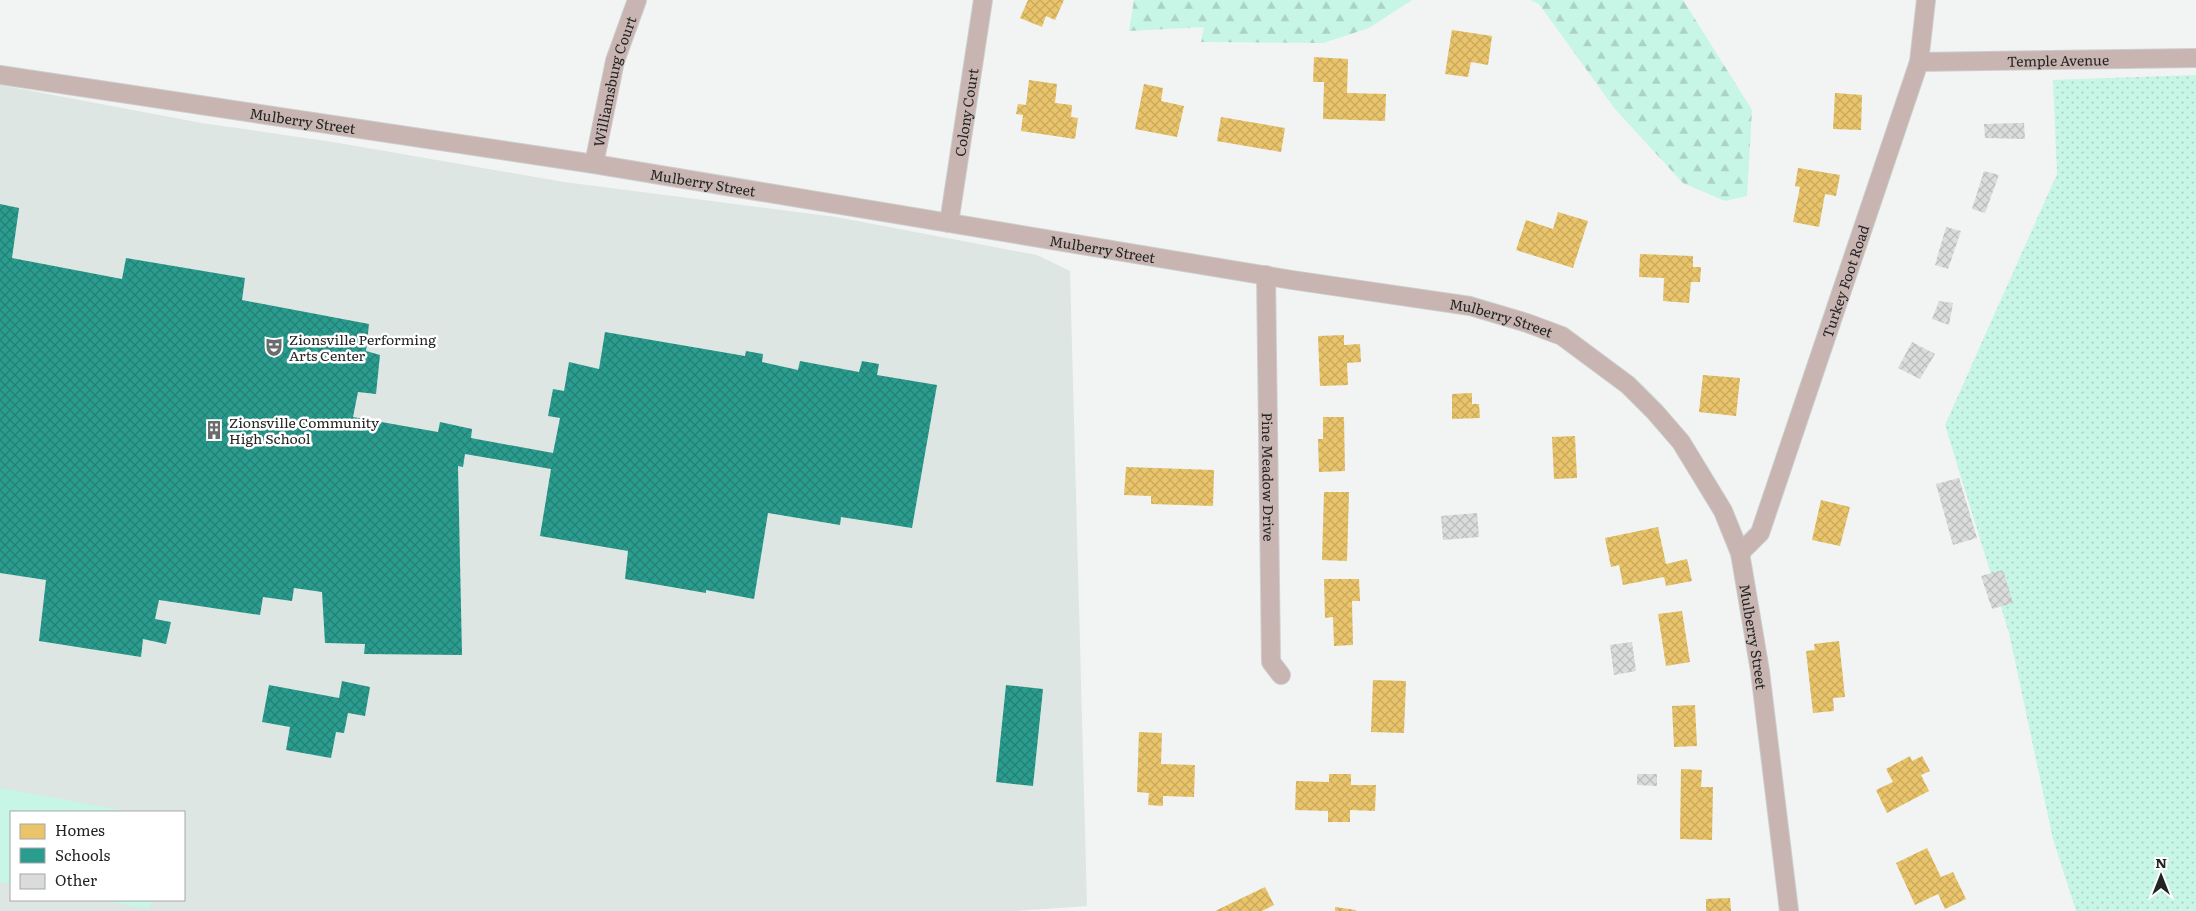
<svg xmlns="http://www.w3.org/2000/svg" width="2196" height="911" font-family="Literata,serif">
  <defs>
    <pattern id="green-dots" width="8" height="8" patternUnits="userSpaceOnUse" patternTransform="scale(1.25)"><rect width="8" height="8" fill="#c7f5e6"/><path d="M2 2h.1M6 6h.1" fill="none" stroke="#abd2c5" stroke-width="1.8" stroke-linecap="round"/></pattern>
    <pattern id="forest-firs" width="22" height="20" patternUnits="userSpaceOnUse" patternTransform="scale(1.25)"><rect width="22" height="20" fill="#c7f5e6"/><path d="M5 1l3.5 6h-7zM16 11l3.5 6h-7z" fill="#abd2c5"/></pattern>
    <pattern id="homes-cross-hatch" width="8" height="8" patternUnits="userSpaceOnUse" patternTransform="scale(1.25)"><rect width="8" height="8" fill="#e9c46a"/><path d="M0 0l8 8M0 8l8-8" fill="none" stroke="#c8a85c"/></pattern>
    <pattern id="schools-cross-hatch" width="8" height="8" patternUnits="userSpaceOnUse" patternTransform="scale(1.25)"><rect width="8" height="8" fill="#2a9d8f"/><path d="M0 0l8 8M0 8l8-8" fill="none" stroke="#248075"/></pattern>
    <pattern id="building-cross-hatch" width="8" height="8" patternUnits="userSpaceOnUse" patternTransform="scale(1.25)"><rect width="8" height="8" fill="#d9dcdb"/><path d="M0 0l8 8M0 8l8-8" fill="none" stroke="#babdbc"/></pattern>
  </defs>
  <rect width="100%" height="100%" fill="#f1f4f3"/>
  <!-- built -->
  <path fill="#dde6e3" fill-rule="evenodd" d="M0,85L202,123L333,142L564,182L836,217L1037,255L1070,271L1087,906L1016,911H0ZM11,812H184V900H11Z"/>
  <!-- green -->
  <path fill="url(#green-dots)" d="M2196,75V911H2076L2053,839L2009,633L1945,425L2057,174L2053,80Z"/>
  <!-- forest -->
  <g fill="url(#forest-firs)">
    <path d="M1134,0H1412L1369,28L1323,43L1201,42L1204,27L1129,31Z"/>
    <path d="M1530,0H1683L1752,110L1747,196L1725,201L1683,183L1615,109L1539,4Z"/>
  </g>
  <!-- pitch -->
  <g fill="#c7f5e6">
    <path d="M0,788L132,812H11V884L0,882Z"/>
    <path d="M98,900H152L150,909Z"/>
  </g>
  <!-- homes -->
  <g fill="url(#homes-cross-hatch)">
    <path d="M1028,0H1064L1055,20L1046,16L1042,27L1020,18Z"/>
    <path d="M1452,30L1492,36L1488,65L1471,62L1468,77L1445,74Z"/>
    <path d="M1314,57L1348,59L1347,93L1386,94L1385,121L1323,119L1324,82H1313Z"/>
    <path d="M1029,80L1057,84L1055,103L1072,105L1071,117L1078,118L1075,139L1021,131L1023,115L1016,114L1018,104L1026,105Z"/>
    <path d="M1144,84L1163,88L1161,101L1184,106L1177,137L1135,129Z"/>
    <path d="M1835,93L1862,95L1861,130L1833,129Z"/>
    <path d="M1221,117L1285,128L1281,152L1217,141Z"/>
    <path d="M1798,168L1840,175L1836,196L1825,194L1819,227L1793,222L1800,187L1795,186Z"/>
    <path d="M1558,212L1588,221L1573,268L1516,250L1526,220L1553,229Z"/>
    <path d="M1640,254L1693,256V267H1701L1700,282H1691L1689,303L1663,301L1664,278L1639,277Z"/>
    <path d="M1344,335V345L1360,344L1361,362L1347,363L1348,385L1320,386L1318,336Z"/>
    <path d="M1703,375L1740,378L1736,416L1699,412Z"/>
    <path d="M1472,393V404H1479L1480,418L1452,419V394Z"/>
    <path d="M1323,417H1344L1345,471L1319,472L1318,439H1323Z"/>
    <path d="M1575,436L1577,478L1554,479L1552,437Z"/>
    <path d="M1126,467L1214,470L1213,506L1151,504V496L1124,495Z"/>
    <path d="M1324,492H1349L1347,561L1322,560Z"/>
    <path d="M1821,500L1850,507L1840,546L1812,540Z"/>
    <path d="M1658,527L1666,564L1687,559L1692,581L1666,586L1664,577L1623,585L1619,565L1611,567L1605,538Z"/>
    <path d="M1324,579H1359L1360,601H1352L1353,645L1334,646L1333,617L1325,618Z"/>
    <path d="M1682,611L1690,662L1666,666L1658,614Z"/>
    <path d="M1839,641L1845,697L1833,698L1834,711L1813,713L1806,651L1815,650L1814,644Z"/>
    <path d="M1373,680L1406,681L1404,733L1371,732Z"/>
    <path d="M1695,705L1697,746L1674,747L1672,706Z"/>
    <path d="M1139,732L1162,733L1161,764L1195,765L1194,797L1163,796V806L1148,805L1149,793L1137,792Z"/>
    <path d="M1910,756L1912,761L1922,756L1930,771L1921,775L1929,791L1887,813L1876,790L1893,782L1886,769Z"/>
    <path d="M1681,769L1702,770L1701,787H1713L1712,840L1680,839Z"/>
    <path d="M1329,774H1351V785H1376L1375,811L1350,810V822H1328V811L1295,810L1296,781L1329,782Z"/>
    <path d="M1927,848L1941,877L1953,872L1966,899L1945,909L1938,894L1915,905L1896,863Z"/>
    <path d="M1265,887L1274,905L1262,911H1215Z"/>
    <path d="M1730,898L1731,911H1706V899Z"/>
    <path d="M1335,907L1356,910V911H1335Z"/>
  </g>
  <!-- schools -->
  <g fill="url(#schools-cross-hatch)">
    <path d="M0,204L19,208L12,258L122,279L126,258L245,278L242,300L369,324L366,351L380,355L376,394L358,392L353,417L438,432L440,422L472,429L471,438L553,453L560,418L548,416L553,389L564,391L569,362L599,369L605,332L745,356L746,351L763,354L762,362L798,370L800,361L859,372L862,361L879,364L877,375L937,385L912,528L841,517L840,525L768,513L754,599L706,590V593L625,579L628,551L540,536L551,469L465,454L463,467L458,466L462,655L364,654L365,644L325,643L322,592L294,588L292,601L263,597L260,615L159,600L155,619L171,622L166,644L143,639L141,657L39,641L46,580L0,573Z"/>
    <path d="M342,681L370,687L365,716L348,713L344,733L336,732L331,758L286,750L290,727L262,722L269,685L339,698Z"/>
    <path d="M1006,685L1043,689L1033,786L996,782Z"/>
  </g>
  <!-- building -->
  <g fill="url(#building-cross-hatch)">
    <path d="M2024,123L2025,139L1985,138L1984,124Z"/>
    <path d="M1984,171L1999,175L1985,213L1972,209Z"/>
    <path d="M1946,227L1961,231L1948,269L1935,265Z"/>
    <path d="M1939,301L1953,303L1949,325L1932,319Z"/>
    <path d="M1912,342L1935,354L1920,379L1898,368Z"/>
    <path d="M1959,478L1977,538L1953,545L1936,484Z"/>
    <path d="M1477,513L1479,537L1443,540L1441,516Z"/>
    <path d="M2003,570L2013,603L1992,609L1981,576Z"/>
    <path d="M1632,642L1636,671L1614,675L1610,645Z"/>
    <path d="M1637,774H1657V786L1637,785Z"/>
  </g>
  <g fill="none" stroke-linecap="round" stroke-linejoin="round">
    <!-- minor casing -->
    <g stroke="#cdcece" stroke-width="20">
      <g id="minor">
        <path id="s1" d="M1919,62L2196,58"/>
        <path id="s2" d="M0,75L594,164L1292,280L1470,306L1527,323L1562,336L1628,385L1655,412L1681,442L1723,511L1740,553L1760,671L1789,911"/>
        <path id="s3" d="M594,164L615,61L637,0"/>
        <path id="s4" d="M949,223L983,0"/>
        <path id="s5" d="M1266,275L1271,662L1281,675"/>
        <path id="s6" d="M1740,553L1760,533L1919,62L1926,0"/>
      </g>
    </g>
    <!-- minor -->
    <use href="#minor" stroke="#c8b4b1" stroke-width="18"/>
  </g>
  <!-- icons -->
  <defs>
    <g id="theatre-bare" transform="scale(1.5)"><path d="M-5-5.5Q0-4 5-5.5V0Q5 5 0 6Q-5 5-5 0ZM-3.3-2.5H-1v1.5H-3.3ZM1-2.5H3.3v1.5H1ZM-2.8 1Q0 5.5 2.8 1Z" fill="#6b6d6c" stroke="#fff" stroke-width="2.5" paint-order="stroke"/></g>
    <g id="building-bare" transform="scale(1.5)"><path d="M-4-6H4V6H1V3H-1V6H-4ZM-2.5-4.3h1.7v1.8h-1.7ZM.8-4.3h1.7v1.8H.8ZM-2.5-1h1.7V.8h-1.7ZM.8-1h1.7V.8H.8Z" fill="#6b6d6c" stroke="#fff" stroke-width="2.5" paint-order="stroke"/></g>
  </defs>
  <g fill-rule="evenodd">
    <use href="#theatre-bare" x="274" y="347"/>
    <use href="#building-bare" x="214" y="430"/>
  </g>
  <g text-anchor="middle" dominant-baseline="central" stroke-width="5" stroke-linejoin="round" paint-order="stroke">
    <!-- street labels -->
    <g font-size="14" fill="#232524" stroke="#fff">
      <text stroke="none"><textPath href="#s1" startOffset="139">Temple Avenue</textPath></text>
      <text stroke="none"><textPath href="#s3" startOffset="85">Williamsburg Court</textPath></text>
      <text stroke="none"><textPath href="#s4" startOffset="112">Colony Court</textPath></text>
      <text stroke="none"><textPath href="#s2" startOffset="306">Mulberry Street</textPath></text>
      <text stroke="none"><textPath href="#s2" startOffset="711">Mulberry Street</textPath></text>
      <text stroke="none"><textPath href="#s2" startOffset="1116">Mulberry Street</textPath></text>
      <text stroke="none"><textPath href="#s6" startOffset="294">Turkey Foot Road</textPath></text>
      <text stroke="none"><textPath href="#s2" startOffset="1521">Mulberry Street</textPath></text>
      <text stroke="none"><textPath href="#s5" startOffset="202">Pine Meadow Drive</textPath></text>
      <text stroke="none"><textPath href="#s2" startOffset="1956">Mulberry Street</textPath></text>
    </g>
    <!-- poi labels -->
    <g font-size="14" fill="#232524" stroke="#fff" text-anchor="start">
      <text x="289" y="339">Zionsville Performing<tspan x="289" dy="16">Arts Center</tspan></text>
      <text x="229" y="422">Zionsville Community<tspan x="229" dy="16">High School</tspan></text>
    </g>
  </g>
  <!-- legend -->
  <rect x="10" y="811" width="175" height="90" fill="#ffffff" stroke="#a7a8a7"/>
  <rect x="20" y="824" width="25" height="15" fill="#e9c46a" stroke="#a7a8a7"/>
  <text x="55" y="836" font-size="15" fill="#232524">Homes</text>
  <rect x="20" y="848" width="25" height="15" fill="#2a9d8f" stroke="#a7a8a7"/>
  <text x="55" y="861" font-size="15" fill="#232524">Schools</text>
  <rect x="20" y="874" width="25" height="15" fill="#d9dcdb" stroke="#a7a8a7"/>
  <text x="55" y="886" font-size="15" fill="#232524">Other</text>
  <!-- north arrow -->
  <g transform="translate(2161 876)" stroke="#ffffff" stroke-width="4" paint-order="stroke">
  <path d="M0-4L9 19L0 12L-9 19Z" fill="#232524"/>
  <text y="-8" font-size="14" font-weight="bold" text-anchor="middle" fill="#232524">N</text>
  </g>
</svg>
